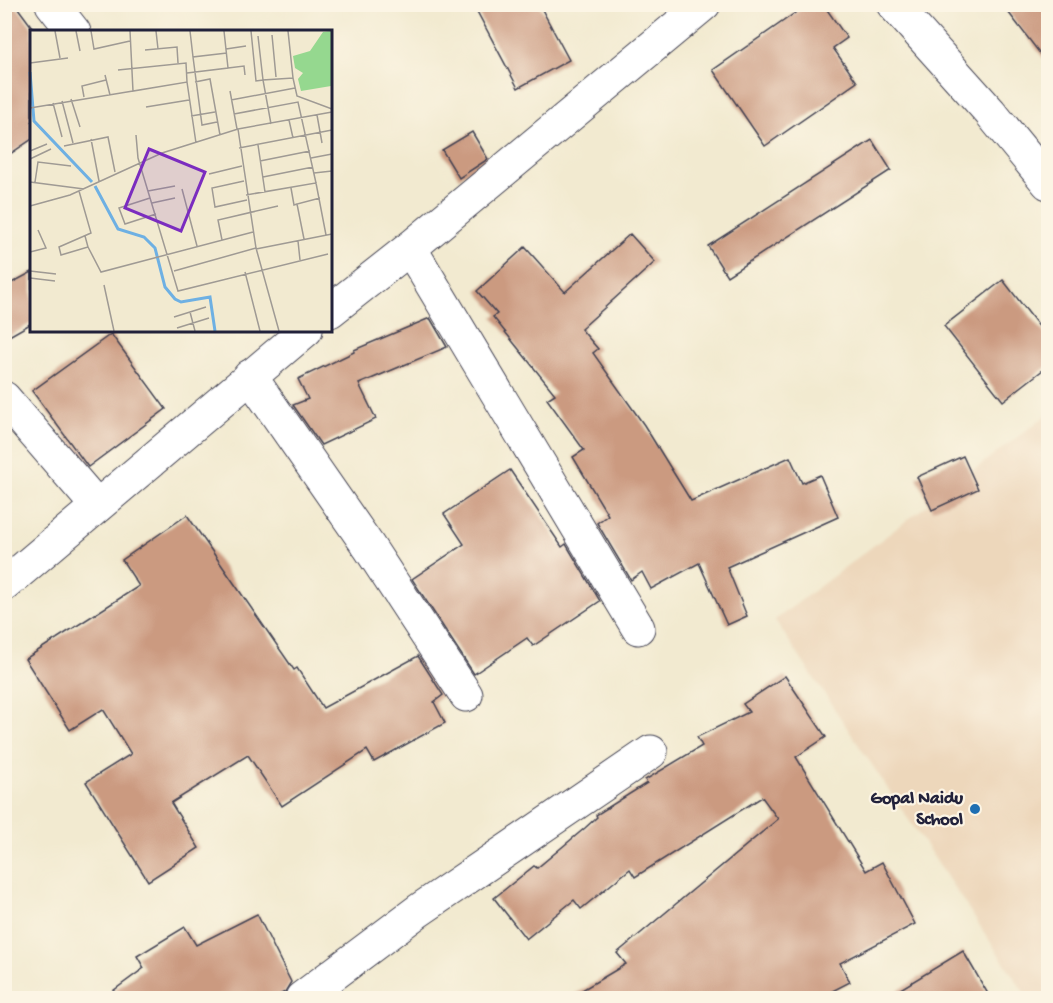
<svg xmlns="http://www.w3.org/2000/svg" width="1053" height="1003" font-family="'Gochi Hand',sans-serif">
  <rect width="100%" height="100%" fill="#fcf5e5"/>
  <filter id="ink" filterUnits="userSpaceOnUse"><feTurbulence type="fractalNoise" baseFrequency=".0167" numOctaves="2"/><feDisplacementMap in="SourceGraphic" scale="12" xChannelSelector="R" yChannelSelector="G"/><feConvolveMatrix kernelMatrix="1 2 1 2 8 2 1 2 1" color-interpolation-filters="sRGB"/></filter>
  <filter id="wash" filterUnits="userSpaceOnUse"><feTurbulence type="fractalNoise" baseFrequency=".008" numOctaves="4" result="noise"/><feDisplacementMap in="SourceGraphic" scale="24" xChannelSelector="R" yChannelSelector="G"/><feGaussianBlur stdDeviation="1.35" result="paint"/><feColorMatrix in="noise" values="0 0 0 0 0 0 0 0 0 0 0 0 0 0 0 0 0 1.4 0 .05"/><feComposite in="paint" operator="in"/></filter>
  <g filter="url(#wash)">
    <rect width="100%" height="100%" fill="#f2ead0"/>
    <!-- built -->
    <path fill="#edd7bb" d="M1048,414V998H1028L775,620Z"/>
    <g id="blocks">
      <!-- building -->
      <g fill="#cb9a80">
        <path d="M4,4H15L32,27V139L4,158Z"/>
        <path d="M473,4H539L569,60L518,88Z"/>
        <path d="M808,4H823L847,38L833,48L857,82L765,146L713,70Z"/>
        <path d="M1002,4H1048V64Z"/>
        <path d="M472,132L488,159L459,178L442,150Z"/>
        <path d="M872,140L891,170L727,276L708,246Z"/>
        <path d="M630,234L655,262L581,329L598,349L593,353L644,425L691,501L790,457L802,483L820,475L838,517L727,567L747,616L727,625L699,563L651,589L642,572L631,580L597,523L608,515L573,457L584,450L547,399L555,394L493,317L497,314L477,291L525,247L565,292Z"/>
        <path d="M32,272V323L4,339V287Z"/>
        <path d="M1003,280L1048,338V366L1003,401L944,326Z"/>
        <path d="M430,318L447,347L359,384L376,419L321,445L293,405L308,399L298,379L354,352V350Z"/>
        <path d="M111,334L166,409L88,467L32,391Z"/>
        <path d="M963,456L978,489L932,510L917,477Z"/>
        <path d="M510,470L562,547L566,544L600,601L533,646L527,638L474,674L412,579L464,544L444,514Z"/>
        <path d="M187,515L294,670L297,668L323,708L418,656L443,695L434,702L445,723L374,762L367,750L282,806L248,755L171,803L199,848L148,881L86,782L131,754L103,709L70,730L25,659L139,586L122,560Z"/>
        <path d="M785,676L826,737L796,757L866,871L882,862L915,924L840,963L850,982L817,999H567L626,964L617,953L778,819L762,797L635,877L630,869L581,909L574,900L526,939L494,898L534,866L537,868L585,828L597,817L596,815L647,783L645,780L702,746L697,737L749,712L743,704Z"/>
        <path d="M257,914L291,982L285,992L271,999H102L144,968L137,956L185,927L196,945Z"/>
        <path d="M963,951L991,999H884Z"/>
      </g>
    </g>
  </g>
  <g filter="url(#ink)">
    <use href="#blocks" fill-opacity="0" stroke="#414051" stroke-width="1.5"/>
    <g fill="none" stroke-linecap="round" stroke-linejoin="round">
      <!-- minor casing -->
      <g stroke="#414051" stroke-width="35">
        <g id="minor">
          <path d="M52,4L74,32"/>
          <path d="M410,248L638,628"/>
          <path d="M330,311L410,248L704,4"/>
          <path d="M250,376L369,547L466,695"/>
          <path d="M4,398L97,506"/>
          <path d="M4,585L306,330"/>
          <path d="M302,998L418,911L651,752"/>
        </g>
      </g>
      <!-- tertiary casing -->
      <g stroke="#414051" stroke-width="35">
        <path id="tertiary" d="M893,4L990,112L1048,183"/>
      </g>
      <!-- minor -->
      <use href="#minor" stroke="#fff" stroke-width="33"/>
      <!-- tertiary -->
      <use href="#tertiary" stroke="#fff" stroke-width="33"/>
    </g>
  </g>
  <!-- markers -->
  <circle fill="#1f6fb2" stroke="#fcf5e5" stroke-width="2" cx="975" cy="809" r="6"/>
  <g text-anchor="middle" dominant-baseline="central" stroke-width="4.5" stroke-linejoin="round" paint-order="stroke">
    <!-- poi labels -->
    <g font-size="18" font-weight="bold" fill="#22223b" stroke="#fcf5e5" text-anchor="end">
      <text x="963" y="799">Gopal Naidu<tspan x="963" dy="21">School</tspan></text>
    </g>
  </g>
  <!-- overview -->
  <g transform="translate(30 30)">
    <rect width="302" height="302" fill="#f2ead0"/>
    <path d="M301,1V56L271,61L268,49L273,43L265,38L263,26L280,21L293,2Z" fill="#95d88f"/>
    <path fill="none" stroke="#6eb0e3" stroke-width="3" d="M0,42L4,91L62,152M65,156L88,199L114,207L125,218L135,257L145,269L151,272L180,267L185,301"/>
    <path fill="none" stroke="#9f9a94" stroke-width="1.5" d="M25,1L30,28M46,1L50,21M61,1L64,19L100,11M100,1L103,61L157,52L166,113M126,1L128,19M160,1L163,27M221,1L226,51L233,50L228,6M258,1L263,48M242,5L246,47M196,19L216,16M115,20L147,17L148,33M0,33L38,28M198,38L214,36L215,45M88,40L156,33L157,52M157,43L198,38L194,1M75,45L80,65M165,52L180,49L190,105M200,61L207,99M54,67L52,56L76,50M41,69L50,97M201,70L265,58M32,71L43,113M23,73L32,107M116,77L159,70M0,78L103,61M204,84L268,72L286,153L216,165M287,85L292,113M161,86L185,82M259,90L263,108M187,92L172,95L163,27L197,23M241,94L233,50L263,48L267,66L302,79M208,99L226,218L249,301M106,105L108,128L148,261L298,224M61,109L69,151M228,115L235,162M34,116L78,107L85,142M209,118L302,100M0,121L17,114M281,128L302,124M0,129L21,119M230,131L280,121M284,143L302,141M179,144L212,136M233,147L283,137M214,151L182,158L185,177L217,170M0,152L54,159M5,152L8,132L41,136M286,153L296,205M261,158L264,175L267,174M152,159L167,216M49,161L61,203L29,217L31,225L58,217L55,206M118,161L145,156M120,168L89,178L95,194L126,184M122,173L145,168M0,176L40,165L132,123L208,99L302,82M274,209L267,174L290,168M192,210L188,190L248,176M268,211L270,230M58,217L71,242L223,202M226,219L302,204M0,222L16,218L8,200M0,241L26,244M144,241L226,218M215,242L230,301M0,248L25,251M74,255L84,301M160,282L165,301M144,287L176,277M147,298L179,288"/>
    <path fill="#7b2cbf" fill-opacity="0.15" stroke="#7b2cbf" stroke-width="3" d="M119,119L175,142L151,201L95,178Z"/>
    <rect width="302" height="302" fill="none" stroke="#22223b" stroke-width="3"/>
  </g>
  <!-- margin -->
  <rect width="1053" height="1003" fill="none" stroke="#fcf5e5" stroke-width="24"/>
</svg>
